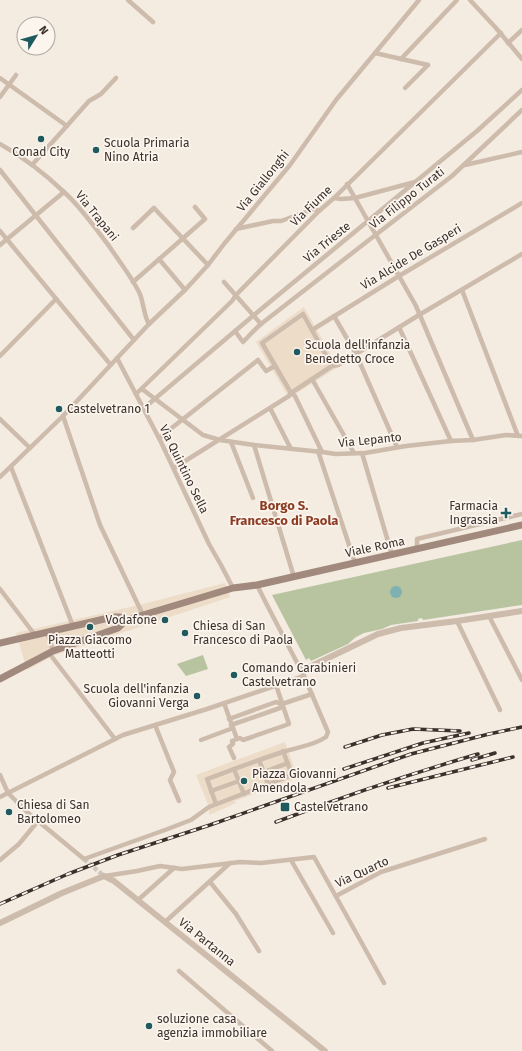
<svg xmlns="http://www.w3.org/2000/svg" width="522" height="1051" font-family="'Fira Sans',sans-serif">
  <rect width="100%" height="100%" fill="#f4ebe1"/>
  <!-- green -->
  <g fill="#b8c4a0">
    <path d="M522,540V605L423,620L422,618L418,619V621L391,625L382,629L364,633L356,637L348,644L311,661L309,658L306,660L272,595Z"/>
    <path d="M203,655L208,669L186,676L177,664Z"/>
  </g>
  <!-- plaza -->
  <g fill="#ecdcc8">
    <path d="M304,307L338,367L289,398L256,342Z"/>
    <path d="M225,583L230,597L55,655L27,670L16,633L139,605Z"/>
    <path d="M285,742L298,778L235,801L236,803L209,815V807L196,775Z"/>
  </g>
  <!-- water -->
  <circle fill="#7fb0b2" cx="396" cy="592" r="6"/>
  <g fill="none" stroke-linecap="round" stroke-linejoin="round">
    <!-- minor-tunnel -->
    <path stroke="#cfc6bd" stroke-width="4.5" stroke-dasharray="4.5 2" stroke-linecap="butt" d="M84,859L104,876"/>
    <!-- minor -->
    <g stroke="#cdbbac" stroke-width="4.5">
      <path d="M128,0L153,22"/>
      <path d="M470,0L496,28L522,59"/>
      <path d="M508,43L522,30"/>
      <path d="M375,53L428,65"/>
      <path d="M401,59L457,0"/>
      <path d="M0,78L67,126"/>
      <path d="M405,88L428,65"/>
      <path d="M0,97L16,75"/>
      <path d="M0,144C23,157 44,173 64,192C81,207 95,228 109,246C119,261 131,276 139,292C144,302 143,314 149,324"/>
      <path d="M32,165L89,101L101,94L116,78"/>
      <path d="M465,165L522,152"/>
      <path d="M0,170L134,340"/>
      <path d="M347,184L416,306L473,440"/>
      <path d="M334,198L341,199L355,198L415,182"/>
      <path d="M133,228L154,208L208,265"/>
      <path d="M236,229L273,221H281L314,209L319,211"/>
      <path d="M0,231L110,364"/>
      <path d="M0,245L64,192"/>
      <path d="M159,259L185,290"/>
      <path d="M133,282L205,219L195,207"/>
      <path d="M224,282L261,324"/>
      <path d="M462,290L518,436"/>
      <path d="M334,316L356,354L397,447"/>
      <path d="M399,327L451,441"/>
      <path d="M312,330L399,276L522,203"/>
      <path d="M235,331L243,342C249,336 254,330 261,324L369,240L452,176L522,110"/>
      <path d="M0,356L56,299"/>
      <path d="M117,358L161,442L209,544L221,565L233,588"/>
      <path d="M312,379L354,453"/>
      <path d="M142,389L203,435L220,440L254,445L322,452L336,454L365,453L406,446L451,441L473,440L506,435L522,436"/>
      <path d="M136,394L232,301L236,295L319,211L334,198L501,33"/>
      <path d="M144,408L254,315L477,131L522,90"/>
      <path d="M270,408L291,449"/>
      <path d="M63,416L100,525L143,615"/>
      <path d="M0,419L30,448"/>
      <path d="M159,438L258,360L266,371L275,366"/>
      <path d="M231,442L253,498"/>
      <path d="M254,445L294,577"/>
      <path d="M318,451L355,563"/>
      <path d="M322,452L295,396L291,393L262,343L303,314L332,366"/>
      <path d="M362,453L392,555"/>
      <path d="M11,467L73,626"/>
      <path d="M174,468L289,396L291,393L332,366L338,365L419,315L522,254"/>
      <path d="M0,477L63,416L149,324L185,290L208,265L224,244L290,165L336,100L419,0"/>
      <path d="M417,549V539L522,514"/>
      <path d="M0,589L35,635"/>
      <path d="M489,616L522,680"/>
      <path d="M457,621L500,710"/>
      <path d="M47,632L53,651"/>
      <path d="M49,653L115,739"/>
      <path d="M224,703L237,739"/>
      <path d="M229,719L276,702L282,704"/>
      <path d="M155,725L174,772L170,780L179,801"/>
      <path d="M231,725L280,708L282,704L312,694"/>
      <path d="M201,740L233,728"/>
      <path d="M234,758L229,747L233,744L232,741L240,738L243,740L246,739L289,724L276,685"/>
      <path d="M259,760L268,784"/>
      <path d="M234,769L244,794"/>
      <path d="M264,772L288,763"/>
      <path d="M0,775L8,793L27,812L84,859L165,830L191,820L209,807L292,775L283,751"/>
      <path d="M211,791L239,781"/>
      <path d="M0,797L123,735L207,709L304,676"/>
      <path d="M216,804L207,779C232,770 257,760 283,752C297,747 313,746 326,737L328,732L304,676L267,605L257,585"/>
      <path d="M0,860L19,844L38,821"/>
      <path d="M291,860L333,933"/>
      <path d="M105,876L137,871L160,866L182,869L240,862L261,863L314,857L384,983"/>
      <path d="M210,882L236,914L259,951"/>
      <path d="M336,896L381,872L485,839"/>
      <path d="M138,900L174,868"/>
      <path d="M165,922L230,863"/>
      <path d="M179,971L272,1051"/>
    </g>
    <!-- tertiary -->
    <g stroke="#cdbbac" stroke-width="6">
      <path d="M301,671L378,634L401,628L457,621L522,611"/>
      <path d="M0,923L62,893L104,876L114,881L325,1051"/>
    </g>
    <!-- secondary -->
    <g stroke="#a18a7d" stroke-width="7">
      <path d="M0,643L113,617H120L123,621"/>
      <path d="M0,679L53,651L118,628L122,624L123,621L233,588L257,585L522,525"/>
    </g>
    <!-- rail casing -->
    <g stroke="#3b302b" stroke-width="3.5">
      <g id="rail">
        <path d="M345,747L382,735L413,729L460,731"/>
        <path d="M472,760L495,753"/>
        <path d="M344,769L423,743L469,733"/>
        <path d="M388,788L513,757"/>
        <path d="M276,822C342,797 410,774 478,754"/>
        <path d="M0,904L68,874L118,855L210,825L411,754L489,734L522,727"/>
      </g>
    </g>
    <!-- rail -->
    <use href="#rail" stroke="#fbf5ee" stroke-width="2" stroke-dasharray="6" stroke-linecap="butt"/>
  </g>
  <!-- markers -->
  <g fill="#1f5a5e" stroke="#fbf5ee" stroke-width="1.5">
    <circle cx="41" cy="139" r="4"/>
    <circle cx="96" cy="150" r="4"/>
    <circle cx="297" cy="352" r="4"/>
    <circle cx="59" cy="409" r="4"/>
    <path d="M504 507h4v4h4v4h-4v4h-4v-4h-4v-4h4z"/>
    <circle cx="165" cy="620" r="4"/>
    <circle cx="90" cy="627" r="4"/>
    <circle cx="185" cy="633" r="4"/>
    <circle cx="234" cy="675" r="4"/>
    <circle cx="197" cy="696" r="4"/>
    <circle cx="244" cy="781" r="4"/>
    <rect x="280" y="802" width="10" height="10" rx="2"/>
    <circle cx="9" cy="812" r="4"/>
    <circle cx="149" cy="1026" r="4"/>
  </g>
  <g text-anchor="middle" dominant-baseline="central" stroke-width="3.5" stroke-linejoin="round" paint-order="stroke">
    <!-- poi labels -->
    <g font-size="12" fill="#3b302b" stroke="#fbf5ee" text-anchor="start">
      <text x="104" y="143">Scuola Primaria<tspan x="104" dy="14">Nino Atria</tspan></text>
      <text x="41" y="152" text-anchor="middle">Conad City</text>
      <text x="305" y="345">Scuola dell'infanzia<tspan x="305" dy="14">Benedetto Croce</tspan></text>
      <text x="67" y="409">Castelvetrano 1</text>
      <text x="498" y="506" text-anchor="end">Farmacia<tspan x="498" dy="14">Ingrassia</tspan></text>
      <text x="157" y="620" text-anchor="end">Vodafone</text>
      <text x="193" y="626">Chiesa di San<tspan x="193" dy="14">Francesco di Paola</tspan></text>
      <text x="90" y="640" text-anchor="middle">Piazza Giacomo<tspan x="90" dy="14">Matteotti</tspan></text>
      <text x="242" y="668">Comando Carabinieri<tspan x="242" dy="14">Castelvetrano</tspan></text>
      <text x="189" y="689" text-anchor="end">Scuola dell'infanzia<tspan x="189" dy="14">Giovanni Verga</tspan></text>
      <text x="252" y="774">Piazza Giovanni<tspan x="252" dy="14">Amendola</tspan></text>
      <text x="17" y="805">Chiesa di San<tspan x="17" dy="14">Bartolomeo</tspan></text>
      <text x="294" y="807">Castelvetrano</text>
      <text x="157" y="1019">soluzione casa<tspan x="157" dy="14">agenzia immobiliare</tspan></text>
    </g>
    <!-- street labels -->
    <g font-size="12" fill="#3b302b" stroke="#fbf5ee">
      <text transform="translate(263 181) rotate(-51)">Via Giallonghi</text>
      <text transform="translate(407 198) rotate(-38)">Via Filippo Turati</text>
      <text transform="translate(311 206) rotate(-44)">Via Fiume</text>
      <text transform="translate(97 216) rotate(51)">Via Trapani</text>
      <text transform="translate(327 242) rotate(-39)">Via Trieste</text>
      <text transform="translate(411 257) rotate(-31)">Via Alcide De Gasperi</text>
      <text transform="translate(370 440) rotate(-6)">Via Lepanto</text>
      <text transform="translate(184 469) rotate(64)">Via Quintino Sella</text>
      <text transform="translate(375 547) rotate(-12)">Viale Roma</text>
      <text transform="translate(362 872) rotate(-25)">Via Quarto</text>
      <text transform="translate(207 942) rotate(39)">Via Partanna</text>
    </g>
    <!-- neighbourhood labels -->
    <g font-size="13" font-weight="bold" fill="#8c3b22" stroke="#fbf5ee">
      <text x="284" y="505">Borgo S.<tspan x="284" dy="15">Francesco di Paola</tspan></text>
    </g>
  </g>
  <!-- north arrow -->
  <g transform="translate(36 36) rotate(53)"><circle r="19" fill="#fbf5ee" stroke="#aea6a0"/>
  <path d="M0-3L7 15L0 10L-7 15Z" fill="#1f5a5e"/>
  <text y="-6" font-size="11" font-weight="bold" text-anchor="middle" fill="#3b302b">N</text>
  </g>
</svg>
